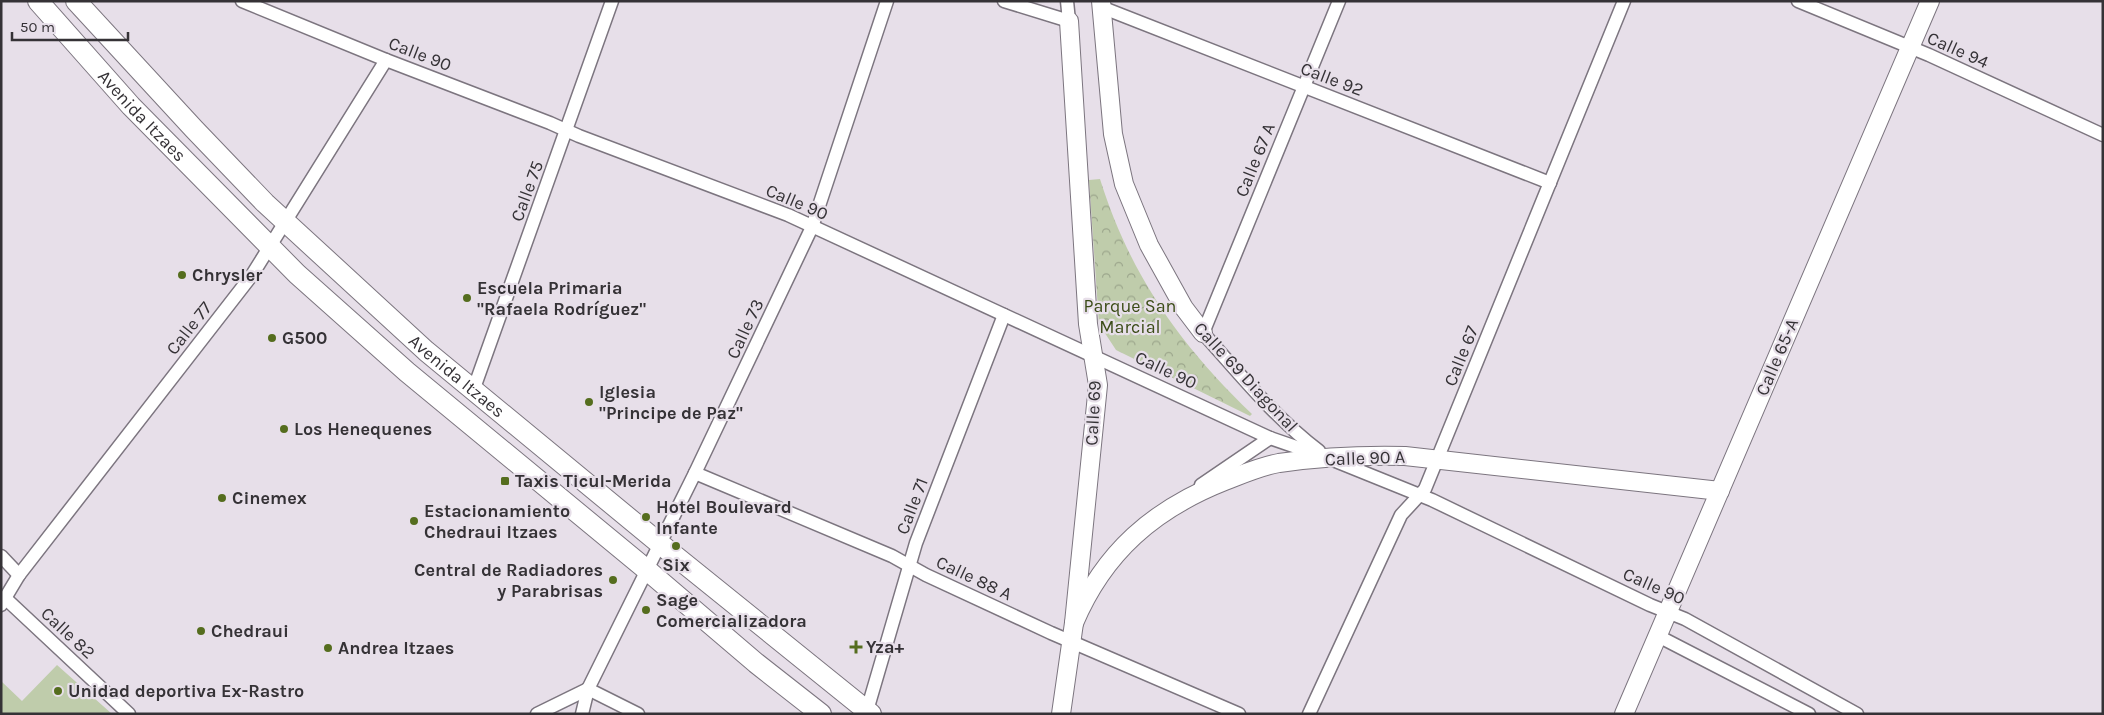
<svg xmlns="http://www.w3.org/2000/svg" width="2104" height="715" font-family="Karla,sans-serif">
  <defs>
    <pattern id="park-crowns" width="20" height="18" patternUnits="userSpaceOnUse" patternTransform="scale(1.25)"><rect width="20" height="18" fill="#bfccab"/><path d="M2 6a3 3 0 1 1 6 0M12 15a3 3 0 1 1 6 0" fill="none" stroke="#9ca68c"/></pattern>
  </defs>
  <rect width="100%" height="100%" fill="#e7dfe9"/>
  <!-- grass -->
  <path fill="#bfccab" d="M57,665L112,714H1V681L22,701Z"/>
  <!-- park -->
  <path fill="url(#park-crowns)" d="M1100,179C1130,275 1180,345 1252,414L1250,416L1116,350L1099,324L1089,180Z"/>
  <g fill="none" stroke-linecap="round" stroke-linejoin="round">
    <!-- street casing -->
    <g stroke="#7c757f" stroke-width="15">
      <g id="street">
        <path d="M242,1L386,60L550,123L579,136L788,215L1270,438L1328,458L1432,500L1650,605L1685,619L1857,714"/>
        <path d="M1004,1L1069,21L1067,1"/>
        <path d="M1798,1L1929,55L2103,135"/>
        <path d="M1101,7L1550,183"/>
        <path d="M473,391L612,1"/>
        <path d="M1319,451C1275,418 1239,373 1203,333L1339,1"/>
        <path d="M695,473L892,556L926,575L1051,633L1239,714"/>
        <path d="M1201,485L1270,438"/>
        <path d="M1,556L19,575"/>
        <path d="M5,598L129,714"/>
        <path d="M1,605L19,575L252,275L386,60"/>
        <path d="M1658,636L1809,714"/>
        <path d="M588,689L638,714"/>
        <path d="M537,714L588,689"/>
        <path d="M582,714L588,689L695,473L812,227L887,1"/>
        <path d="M866,714L916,543L1004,315"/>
        <path d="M1309,714L1401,515L1425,489L1624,1"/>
      </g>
    </g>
    <!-- secondary casing -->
    <g stroke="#7c757f" stroke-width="20">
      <g id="secondary">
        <path d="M1101,1L1113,134L1124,184L1149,245L1184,308L1203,333"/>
        <path d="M1074,623C1104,552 1154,509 1225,481C1243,474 1261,466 1279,463C1321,457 1364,455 1405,456L1720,491"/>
        <path d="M1061,714L1074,623L1098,385L1088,324L1069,21"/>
        <path d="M1624,714L1930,1"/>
      </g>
    </g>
    <!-- primary casing -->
    <g stroke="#7c757f" stroke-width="22">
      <g id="primary">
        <path id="s1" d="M38,1L131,106L297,274L407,372L647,570L756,663L821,714"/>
        <path id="s2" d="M76,1L194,129L265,203L426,351L659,543L871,714"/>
      </g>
    </g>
    <!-- street -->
    <use href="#street" stroke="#fff" stroke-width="12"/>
    <!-- secondary -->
    <use href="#secondary" stroke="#fff" stroke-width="18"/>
    <!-- primary -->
    <use href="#primary" stroke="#fff" stroke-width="20"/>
  </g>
  <!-- markers -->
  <g fill="#556d1e" stroke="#e7dfe9" stroke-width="2">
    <circle cx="182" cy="275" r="5"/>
    <circle cx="467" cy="298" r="5"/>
    <circle cx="272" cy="338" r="5"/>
    <circle cx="589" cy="402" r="5"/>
    <circle cx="284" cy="429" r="5"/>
    <rect x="500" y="476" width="10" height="10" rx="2.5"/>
    <circle cx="222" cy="498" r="5"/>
    <circle cx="646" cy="517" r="5"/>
    <circle cx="414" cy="521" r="5"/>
    <circle cx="676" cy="546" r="5"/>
    <circle cx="613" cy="580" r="5"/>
    <circle cx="646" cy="610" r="5"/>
    <circle cx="201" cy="631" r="5"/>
    <path d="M853.5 639.5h5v5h5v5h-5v5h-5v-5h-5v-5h5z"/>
    <circle cx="328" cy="648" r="5"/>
    <circle cx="58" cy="691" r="5"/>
  </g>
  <g text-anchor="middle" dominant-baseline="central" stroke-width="4.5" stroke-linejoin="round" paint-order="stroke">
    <!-- street labels -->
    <g font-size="18" fill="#353236" stroke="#e7dfe9">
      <text transform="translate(1958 50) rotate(24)">Calle 94</text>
      <text transform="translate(420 54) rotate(21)">Calle 90</text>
      <text transform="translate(1332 79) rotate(21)">Calle 92</text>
      <text stroke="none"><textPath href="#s1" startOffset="155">Avenida Itzaes</textPath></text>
      <text transform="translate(1255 160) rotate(-68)">Calle 67 A</text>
      <text transform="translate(527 191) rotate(-70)">Calle 75</text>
      <text transform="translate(797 202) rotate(23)">Calle 90</text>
      <text transform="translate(189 328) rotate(-52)">Calle 77</text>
      <text transform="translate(745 329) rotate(-65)">Calle 73</text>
      <text transform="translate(1461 356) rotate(-68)">Calle 67</text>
      <text transform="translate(1777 357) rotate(-67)">Calle 65-A</text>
      <text transform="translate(1166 370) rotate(25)">Calle 90</text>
      <text stroke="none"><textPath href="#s2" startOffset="535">Avenida Itzaes</textPath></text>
      <text transform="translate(1246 377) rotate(47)">Calle 69 Diagonal</text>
      <text transform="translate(1093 413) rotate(-87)">Calle 69</text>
      <text transform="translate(1365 458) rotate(-2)">Calle 90 A</text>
      <text transform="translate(912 506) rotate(-69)">Calle 71</text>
      <text transform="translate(974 578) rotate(25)">Calle 88 A</text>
      <text transform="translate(1654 586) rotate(24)">Calle 90</text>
      <text transform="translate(68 633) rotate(43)">Calle 82</text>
    </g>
    <!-- poi labels -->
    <g font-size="18" font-weight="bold" fill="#353236" stroke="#e7dfe9" text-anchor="start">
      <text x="192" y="275">Chrysler</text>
      <text x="477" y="288">Escuela Primaria<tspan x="477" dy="21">"Rafaela Rodríguez"</tspan></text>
      <text x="282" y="338">G500</text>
      <text x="599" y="392">Iglesia<tspan x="599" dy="21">"Principe de Paz"</tspan></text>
      <text x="294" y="429">Los Henequenes</text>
      <text x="515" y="481">Taxis Ticul-Merida</text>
      <text x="232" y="498">Cinemex</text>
      <text x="656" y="507">Hotel Boulevard<tspan x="656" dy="21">Infante</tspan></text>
      <text x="424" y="511">Estacionamiento<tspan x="424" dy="21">Chedraui Itzaes</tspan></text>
      <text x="676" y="565" text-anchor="middle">Six</text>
      <text x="603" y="570" text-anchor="end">Central de Radiadores<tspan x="603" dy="21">y Parabrisas</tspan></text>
      <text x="656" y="600">Sage<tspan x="656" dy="21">Comercializadora</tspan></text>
      <text x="211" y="631">Chedraui</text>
      <text x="866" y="647">Yza+</text>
      <text x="338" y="648">Andrea Itzaes</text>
      <text x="68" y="691">Unidad deportiva Ex-Rastro</text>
    </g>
    <!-- park labels -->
    <g font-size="18" fill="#3b4c17" stroke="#e7dfe9">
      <text x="1130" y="306">Parque San<tspan x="1130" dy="21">Marcial</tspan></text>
    </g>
  </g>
  <!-- border -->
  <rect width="2104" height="715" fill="none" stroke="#353236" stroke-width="5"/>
  <!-- scale -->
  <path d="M12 32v8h116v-8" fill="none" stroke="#353236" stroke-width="2.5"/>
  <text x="20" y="32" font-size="15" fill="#353236" stroke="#e7dfe9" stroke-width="4" paint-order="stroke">50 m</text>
</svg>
